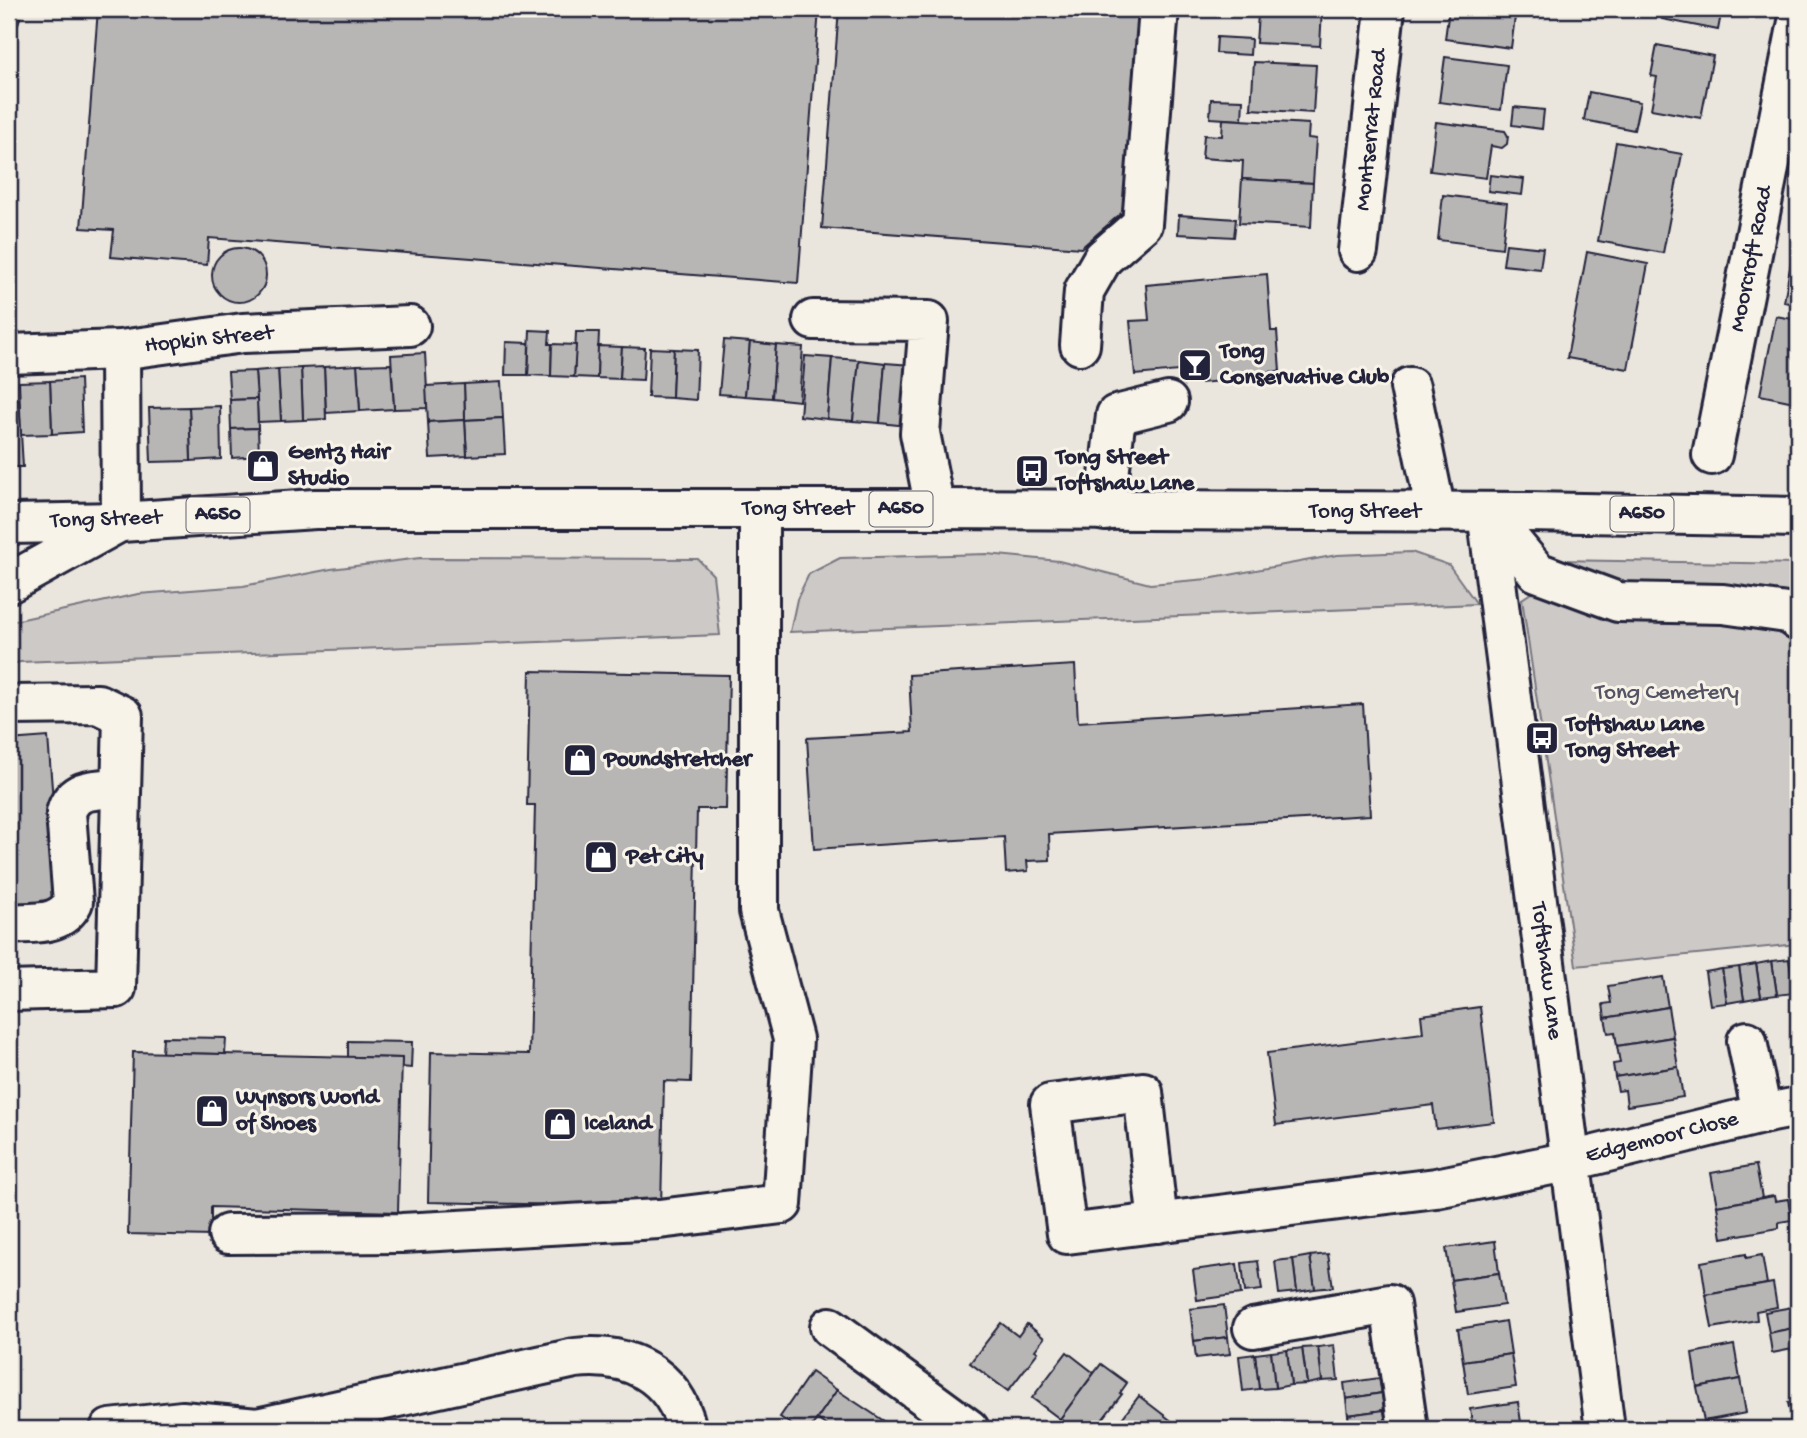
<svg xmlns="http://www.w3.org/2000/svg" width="1807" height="1438" font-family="'Gochi Hand',sans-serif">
  <rect width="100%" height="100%" fill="#eae6de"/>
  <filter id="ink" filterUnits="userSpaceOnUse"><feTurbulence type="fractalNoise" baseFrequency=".0143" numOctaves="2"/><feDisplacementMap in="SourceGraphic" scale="14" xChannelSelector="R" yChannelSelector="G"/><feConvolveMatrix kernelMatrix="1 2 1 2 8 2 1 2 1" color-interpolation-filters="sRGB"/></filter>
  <g filter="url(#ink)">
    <!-- green -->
    <g fill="#cdc9c6" stroke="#787680" stroke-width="2">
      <path d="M1411,552L1449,565L1477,604L790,632L797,599L809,574L840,558L987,554L1059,561L1150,584L1208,579L1337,555Z"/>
      <path d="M420,558L698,559L713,575L720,635L20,662L9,665V622L138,594L243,586L331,569Z"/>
      <path d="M1555,560L1798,564V944L1576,966L1522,599L1546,583Z"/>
    </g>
    <!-- building -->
    <g fill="#b8b6b5" stroke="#22223b" stroke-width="2">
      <path d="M98,9H819L798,283L209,238L207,265L111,257L114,230L81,228Z"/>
      <path d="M839,9H1149L1133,203L1081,248L822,228Z"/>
      <path d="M1241,9H1322L1320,46L1256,43L1258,14L1241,13Z"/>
      <path d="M1449,9H1516L1511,48L1445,39Z"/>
      <path d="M1664,9H1722L1718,30L1662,19Z"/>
      <path d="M9,14L20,18L10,46H9Z"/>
      <path d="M1217,37L1251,39L1250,55L1216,53Z"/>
      <path d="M1657,45L1713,56L1701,118L1651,109L1657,77L1651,76Z"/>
      <path d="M1445,57L1507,65L1501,110L1439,102Z"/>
      <path d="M1254,62L1316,65L1313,113L1251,109Z"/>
      <path d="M1589,92L1640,102L1634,130L1584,120Z"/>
      <path d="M1211,99L1243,100L1242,120L1210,118Z"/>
      <path d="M1514,107L1544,110L1542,129L1512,125Z"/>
      <path d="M1223,119L1309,124L1308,138L1316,139L1313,183L1242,179L1243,161L1202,158L1204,135L1222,136Z"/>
      <path d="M1436,122L1505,131L1508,136L1507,144L1502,148L1491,146L1486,178L1430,171Z"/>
      <path d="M1616,142L1682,154L1663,253L1598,241Z"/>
      <path d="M1490,175L1524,179L1522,195L1488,191Z"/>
      <path d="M1242,179L1313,183L1311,227L1239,223Z"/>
      <path d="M1443,195L1507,203L1502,248L1438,240Z"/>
      <path d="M1179,215L1236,219L1234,237L1178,234Z"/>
      <path d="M1795,243H1798V274L1789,273Z"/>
      <path d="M1506,244L1543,248L1540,269L1503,265Z"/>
      <circle cx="239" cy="275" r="27"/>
      <path d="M1587,252L1648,264L1628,369L1567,358Z"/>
      <path d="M1789,273L1798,274V305L1784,302Z"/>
      <path d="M1267,274L1271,331H1277L1280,371L1242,374V379L1201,383L1200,369L1135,375L1130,321L1149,320L1146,285Z"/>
      <path d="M1776,316L1798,320V379L1794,402L1760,395Z"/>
      <path d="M530,330L550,331L549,344H552L551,376L528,375Z"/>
      <path d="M576,332H599L597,378L574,377Z"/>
      <path d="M724,340L750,342L745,396L719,394Z"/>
      <path d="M506,342L529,343L528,375H505Z"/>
      <path d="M750,342L776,345L772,398L745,396Z"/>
      <path d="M552,344L576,345L574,377L551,376Z"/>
      <path d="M776,345L803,347L799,401L772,398Z"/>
      <path d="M598,346L622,347L620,379L597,378Z"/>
      <path d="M622,347L645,348L643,380L620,379Z"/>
      <path d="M650,348L674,349L672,398L648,397Z"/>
      <path d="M674,349L698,350L696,400L672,398Z"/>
      <path d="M425,353L428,408L394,409L391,355Z"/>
      <path d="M805,356L832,358L827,419L800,416Z"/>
      <path d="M832,358L859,360L853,421L827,419Z"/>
      <path d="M859,360L885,363L880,423L853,421Z"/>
      <path d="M885,363L912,365L907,426L880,423Z"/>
      <path d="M391,364L394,409L360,411L357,365Z"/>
      <path d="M357,365L360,411L326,413L324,367Z"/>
      <path d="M324,367L326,419L303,420L301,368Z"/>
      <path d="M301,368L303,420L281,421L278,369Z"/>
      <path d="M278,369L281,421L258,422L255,371Z"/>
      <path d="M255,371L257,399L230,400L228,372Z"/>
      <path d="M80,379L82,432L52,434L50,381Z"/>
      <path d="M50,381L52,434L21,435L19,382Z"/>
      <path d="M501,382L503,418L465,420L464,384Z"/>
      <path d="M464,384L465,420L428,422L426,386Z"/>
      <path d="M19,399L23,467H9V400Z"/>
      <path d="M257,399L258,428L231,429L230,400Z"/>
      <path d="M220,406L221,459L191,461L189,407Z"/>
      <path d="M189,407L191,461L151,462L149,408Z"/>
      <path d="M503,418L505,454L467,456L465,420Z"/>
      <path d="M465,420L467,456L430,458L428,422Z"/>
      <path d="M258,428L259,456L232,458L231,429Z"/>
      <path d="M1075,665L1078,722L1363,704L1370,815L1049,834L1050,860L1027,861L1028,871L1006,873L1004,837L814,849L807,738L912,732L909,675Z"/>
      <path d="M530,671L729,675L726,809H697L691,1082L664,1081L661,1207L428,1202L431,1052L529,1054L535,805H527Z"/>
      <path d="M48,737L61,903L9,907V740Z"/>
      <path d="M1789,959L1794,993L1777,995L1772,961Z"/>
      <path d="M1772,961L1777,995L1761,997L1756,964Z"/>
      <path d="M1756,964L1761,997L1744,1000L1739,967Z"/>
      <path d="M1739,967L1744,1000L1727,1003L1722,969Z"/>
      <path d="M1722,969L1727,1003L1710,1005L1705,972Z"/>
      <path d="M1663,977L1668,1007L1605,1018L1603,1004L1611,1003L1608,986Z"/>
      <path d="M1480,1007L1494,1122L1436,1129L1433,1105L1276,1125L1267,1053L1423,1033L1421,1015Z"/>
      <path d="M1668,1007L1673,1037L1617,1046L1615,1032L1608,1033L1605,1018Z"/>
      <path d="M163,1037L226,1038L225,1054L162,1053Z"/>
      <path d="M1673,1037L1678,1067L1615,1077L1613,1064L1620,1063L1617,1046Z"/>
      <path d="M348,1041L412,1042L411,1068L401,1067L402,1058L348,1057Z"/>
      <path d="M133,1052L402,1058L398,1212L211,1207V1236L128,1234Z"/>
      <path d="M1678,1067L1683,1097L1627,1106L1625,1090L1618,1091L1615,1077Z"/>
      <path d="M1756,1165L1762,1198L1717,1206L1711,1173Z"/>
      <path d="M1774,1196L1775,1201L1788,1199L1792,1220L1779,1222V1228L1722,1238L1717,1206Z"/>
      <path d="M1495,1241L1499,1273L1451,1280L1446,1248Z"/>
      <path d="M1328,1254L1333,1287L1315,1289L1310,1256Z"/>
      <path d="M1746,1254V1258L1762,1255L1767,1284L1706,1295L1701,1262Z"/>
      <path d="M1310,1256L1315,1289L1297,1292L1293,1259Z"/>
      <path d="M1293,1259L1297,1292L1279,1294L1275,1261Z"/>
      <path d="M1258,1261L1262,1290L1245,1292L1242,1263Z"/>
      <path d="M1237,1264L1241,1294L1197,1300L1193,1270Z"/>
      <path d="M1499,1273L1504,1305L1456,1312L1451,1280Z"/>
      <path d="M1773,1283L1777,1307L1756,1311L1757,1320L1712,1328L1706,1295Z"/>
      <path d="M1224,1305L1228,1337L1194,1341L1190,1309Z"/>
      <path d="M1798,1306V1327L1769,1333L1765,1312Z"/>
      <path d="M1506,1321L1511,1354L1463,1361L1458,1329Z"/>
      <path d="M1001,1323L1018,1336L1027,1324L1044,1338L1035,1350L1038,1352L1008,1391L970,1363Z"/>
      <path d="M1798,1327V1348L1772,1353L1769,1333Z"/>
      <path d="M1228,1337L1230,1354L1196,1358L1194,1341Z"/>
      <path d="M1334,1345L1338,1380L1322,1381L1318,1347Z"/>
      <path d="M1734,1345L1740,1379L1697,1387L1692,1353Z"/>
      <path d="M1318,1347L1322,1381L1307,1384L1302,1348Z"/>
      <path d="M1302,1348L1307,1384L1291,1385L1287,1350Z"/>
      <path d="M1287,1350L1291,1385L1275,1388L1271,1352Z"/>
      <path d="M1067,1352L1094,1373L1060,1419L1032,1398Z"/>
      <path d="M1271,1352L1275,1388L1259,1389L1255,1354Z"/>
      <path d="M1255,1354L1259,1389L1243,1391L1239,1356Z"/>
      <path d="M1511,1354L1516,1387L1468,1394L1463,1361Z"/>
      <path d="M1101,1364L1127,1383L1120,1393L1122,1394L1095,1429H1074L1060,1419Z"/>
      <path d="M811,1372L837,1390L810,1429H798L780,1417Z"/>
      <path d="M1379,1378L1382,1393L1346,1399L1344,1383Z"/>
      <path d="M1740,1379L1746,1413L1704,1421L1697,1387Z"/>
      <path d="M837,1390L896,1429H831L817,1419Z"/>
      <path d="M1382,1393L1384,1410L1348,1415L1346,1399Z"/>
      <path d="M1139,1396L1182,1429H1114Z"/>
      <path d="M1798,1401V1415L1791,1416L1788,1403Z"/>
      <path d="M1518,1402L1522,1429H1473L1470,1409Z"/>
      <path d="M1384,1410L1386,1426L1350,1429L1348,1415Z"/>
    </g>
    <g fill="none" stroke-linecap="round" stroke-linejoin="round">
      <!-- minor casing -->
      <g stroke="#22223b" stroke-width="44">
        <g id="minor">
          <path d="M1358,251L1385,9"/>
          <path d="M813,320L929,321L920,433L935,509"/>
          <path d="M1080,345L1084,291L1103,258L1142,224L1159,9"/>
          <path d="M120,350L121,522"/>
          <path d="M9,354L120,350L243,333L410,326"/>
          <path d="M1410,387L1436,512"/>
          <path d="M1712,455L1798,22"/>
          <path d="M1105,511L1116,415L1168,402"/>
          <path d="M1487,512L1605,1429"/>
          <path d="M1487,512L1537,572L1618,602L1723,604L1787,613L1798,621"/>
          <path d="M9,705L98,704L123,716L116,988L9,991"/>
          <path d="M9,924C33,922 61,927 73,902L66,813C73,786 98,790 121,788"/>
          <path d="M1762,1114L1798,1107"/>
          <path d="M1158,1223L1143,1092L1050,1104L1067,1234L1436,1188L1571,1161L1762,1114L1747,1041"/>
          <path d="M228,1234L402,1233L659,1219L782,1204L793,1039L759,911V509"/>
          <path d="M830,1327L969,1429"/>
          <path d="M1253,1328L1390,1304L1408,1429"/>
          <path d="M110,1429L182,1421L257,1428L575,1358C628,1352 674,1374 687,1429"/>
        </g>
      </g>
      <!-- highway casing -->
      <g stroke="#22223b" stroke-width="44">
        <g id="highway">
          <path d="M9,524L121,522L315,509H935L1528,512L1798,517"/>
          <path d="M9,583L116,524"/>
        </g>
      </g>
      <!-- minor -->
      <use href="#minor" stroke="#f7f3e8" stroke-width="38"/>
      <!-- highway -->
      <use href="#highway" stroke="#f7f3e8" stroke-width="38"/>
    </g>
  </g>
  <!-- icons -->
  <defs>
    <g id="bar-square" transform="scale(1.75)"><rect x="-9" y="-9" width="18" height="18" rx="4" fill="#22223b" stroke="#f7f3e8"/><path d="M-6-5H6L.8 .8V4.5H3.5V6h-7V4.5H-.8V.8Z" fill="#fff"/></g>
    <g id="shop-square" transform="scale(1.75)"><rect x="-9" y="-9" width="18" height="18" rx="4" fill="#22223b" stroke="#f7f3e8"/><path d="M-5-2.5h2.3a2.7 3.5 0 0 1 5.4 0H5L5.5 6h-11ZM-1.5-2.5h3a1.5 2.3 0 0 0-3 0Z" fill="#fff"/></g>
    <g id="bus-square" transform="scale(1.75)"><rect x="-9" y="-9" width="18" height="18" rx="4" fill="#22223b" stroke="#f7f3e8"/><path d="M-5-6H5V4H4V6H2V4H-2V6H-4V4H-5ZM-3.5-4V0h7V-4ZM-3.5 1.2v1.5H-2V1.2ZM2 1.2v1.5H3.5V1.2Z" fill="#fff"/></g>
  </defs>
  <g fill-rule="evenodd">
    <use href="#bar-square" x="1195" y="365"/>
    <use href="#shop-square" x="263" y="466"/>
    <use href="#bus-square" x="1032" y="471"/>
    <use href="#bus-square" x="1542" y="738"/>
    <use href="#shop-square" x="580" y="760"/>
    <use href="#shop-square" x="601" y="857"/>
    <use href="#shop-square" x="212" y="1111"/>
    <use href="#shop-square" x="560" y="1124"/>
  </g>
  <g text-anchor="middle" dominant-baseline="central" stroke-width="6" stroke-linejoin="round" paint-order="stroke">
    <!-- shield labels -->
    <g fill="#f7f3e8" stroke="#62616f" stroke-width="2">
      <rect x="869.5" y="491.5" width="63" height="35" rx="5"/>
      <rect x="1610.5" y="496.5" width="63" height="35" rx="5"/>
      <rect x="186.5" y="497.5" width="63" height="35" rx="5"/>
    </g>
    <g font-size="21" font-weight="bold" fill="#22223b">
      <text x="901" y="509">A650</text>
      <text x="1642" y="514">A650</text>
      <text x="218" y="515">A650</text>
    </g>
    <!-- street labels -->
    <g font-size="23" fill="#22223b" stroke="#f7f3e8">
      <text transform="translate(1372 130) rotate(-84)">Montserrat Road</text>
      <text transform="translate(1752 259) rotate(-79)">Moorcroft Road</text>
      <text transform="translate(209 340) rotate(-6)">Hopkin Street</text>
      <text x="798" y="509">Tong Street</text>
      <text x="1365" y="512">Tong Street</text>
      <text transform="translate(106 520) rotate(-2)">Tong Street</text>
      <text transform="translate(1546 971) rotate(83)">Toftshaw Lane</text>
      <text transform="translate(1662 1138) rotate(-14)">Edgemoor Close</text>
    </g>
    <!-- poi labels -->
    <g font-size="23" font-weight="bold" fill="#22223b" stroke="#f7f3e8" text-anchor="start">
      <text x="1220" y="352">Tong<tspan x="1220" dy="26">Conservative Club</tspan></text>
      <text x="288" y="453">Gentz Hair<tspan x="288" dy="26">Studio</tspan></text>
      <text x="1056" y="458">Tong Street<tspan x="1056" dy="26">Toftshaw Lane</tspan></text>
      <text x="1566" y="725">Toftshaw Lane<tspan x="1566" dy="26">Tong Street</tspan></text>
      <text x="604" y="760">Poundstretcher</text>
      <text x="626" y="857">Pet City</text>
      <text x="236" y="1098">Wynsors World<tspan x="236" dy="26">of Shoes</tspan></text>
      <text x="584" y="1124">Iceland</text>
    </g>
    <!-- park labels -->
    <g font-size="23" fill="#555465" stroke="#f7f3e8">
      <text x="1667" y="693">Tong Cemetery</text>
    </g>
  </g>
  <!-- margin -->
  <rect width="1807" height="1438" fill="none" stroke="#f7f3e8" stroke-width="35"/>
  <rect x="18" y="18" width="1772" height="1403" fill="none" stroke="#22223b" stroke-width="2.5" filter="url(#ink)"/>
</svg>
